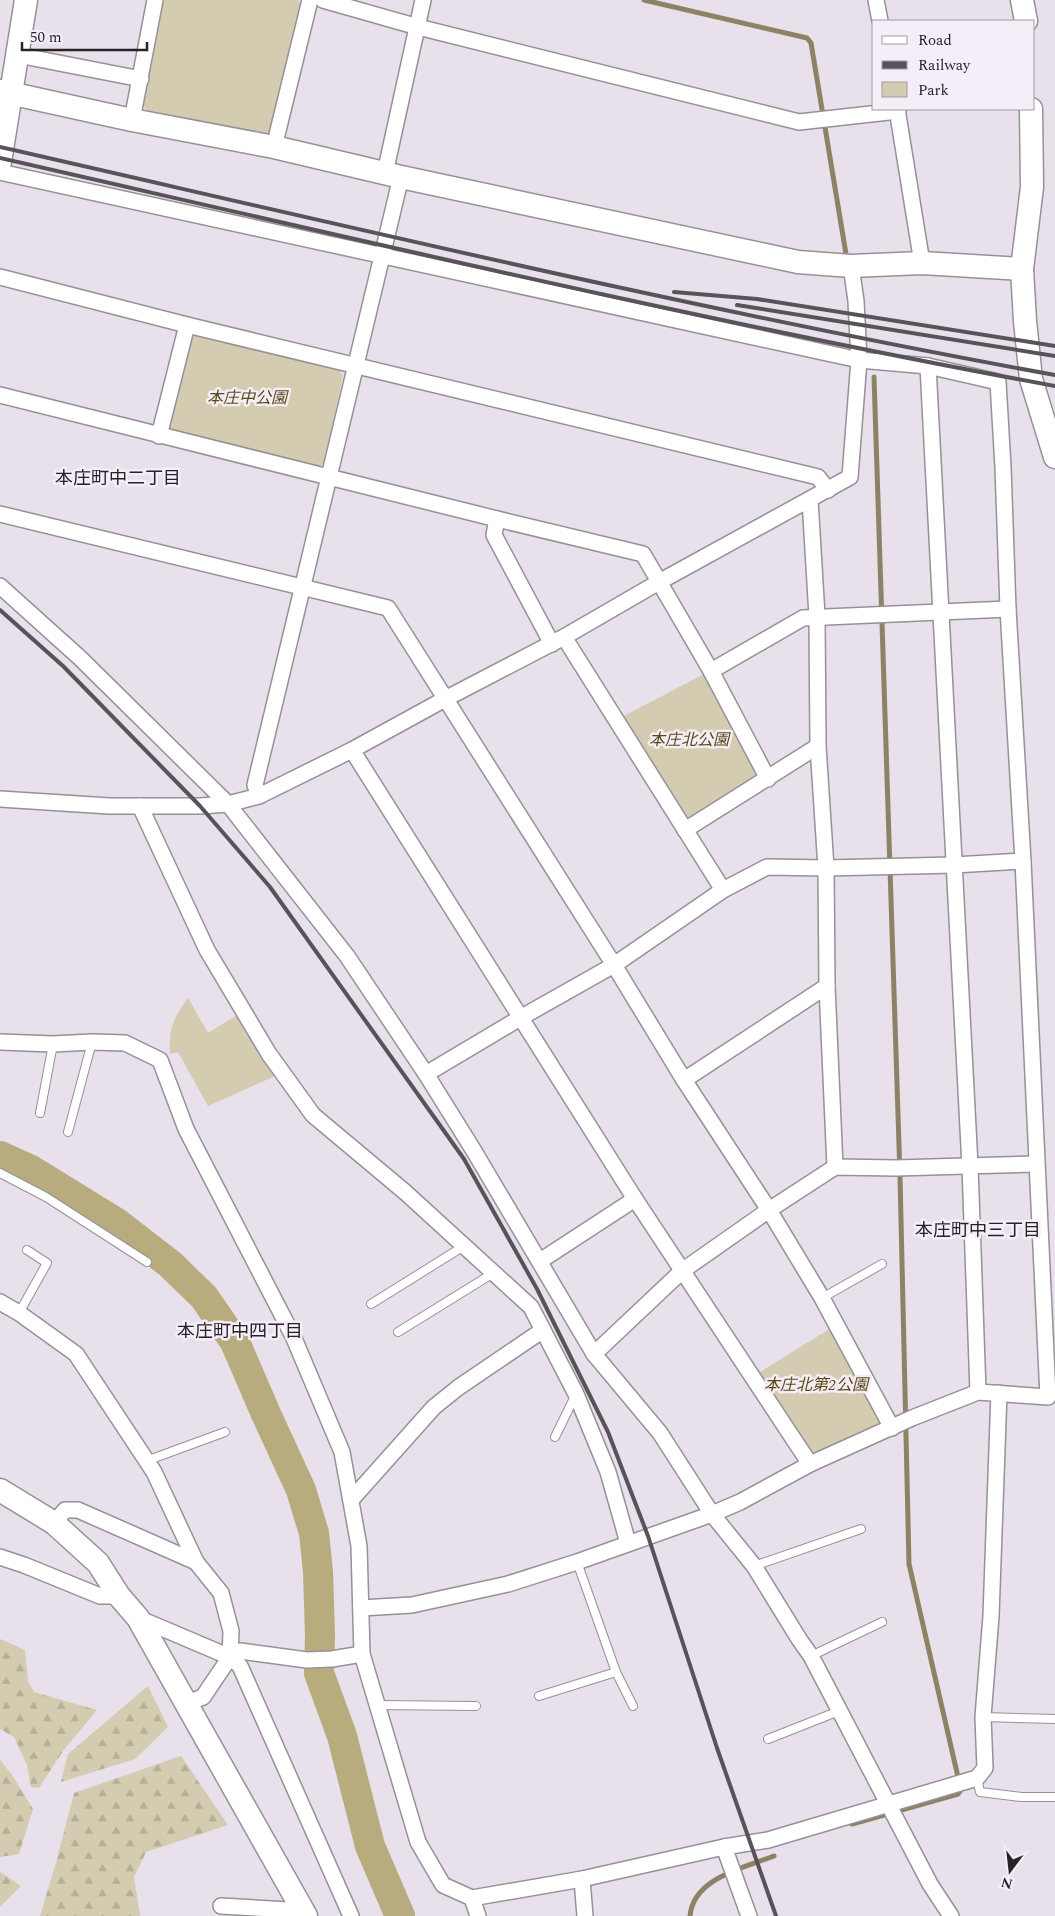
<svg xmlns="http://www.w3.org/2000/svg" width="1055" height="1916" font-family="Spectral,'Noto Sans JP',serif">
  <defs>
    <pattern id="forest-firs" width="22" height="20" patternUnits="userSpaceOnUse" patternTransform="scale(1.25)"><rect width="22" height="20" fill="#d3ccb0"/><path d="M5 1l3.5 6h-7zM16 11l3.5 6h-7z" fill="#b5af97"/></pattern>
  </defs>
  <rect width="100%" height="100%" fill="#e8e0ea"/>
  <!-- green -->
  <g fill="#d3ccb0">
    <path d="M160,0H298L305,8L273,136L147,110L141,104Z"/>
    <path d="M197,333L337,368L343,375L325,462L318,468L168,429L189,342Z"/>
    <path d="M704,674L762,777L693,820L685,818L622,717Z"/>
    <path d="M188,998L208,1033L240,1013L275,1076L208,1106L178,1052L170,1054C169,1027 172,1021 188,998Z"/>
    <path d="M831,1328L879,1418L878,1425L819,1453L810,1451L760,1372Z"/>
  </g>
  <!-- forest -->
  <g fill="url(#forest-firs)">
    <path d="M0,1639L25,1650L28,1681L34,1692L97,1710L63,1751L39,1788L31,1787L27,1765L14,1737L0,1729Z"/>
    <path d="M148,1686L168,1727L135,1759L61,1782L68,1754Z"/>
    <path d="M181,1756L228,1825L146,1852L134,1877L140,1916H40L57,1859L74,1793Z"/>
    <path d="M0,1760L12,1775L33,1809L19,1854L0,1857Z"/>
    <path d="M0,1872L21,1886L0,1907Z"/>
  </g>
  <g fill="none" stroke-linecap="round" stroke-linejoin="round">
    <!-- stream -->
    <g stroke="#8c8364" stroke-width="5">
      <path d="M644,0L807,38L811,43L846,254"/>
      <path d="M852,1824L958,1794L961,1790L909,1564L900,1176L874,377"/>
      <path d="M690,1916C693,1878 744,1868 774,1856"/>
    </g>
    <!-- river -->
    <path stroke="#b8ac7e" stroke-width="30" d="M0,1156L31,1170L117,1223L170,1264L204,1297L235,1342L266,1414L301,1490L314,1533L318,1572L320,1636L319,1673L342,1736L370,1846L400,1916"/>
    <!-- lane casing -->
    <g stroke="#979099" stroke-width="10">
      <g id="lane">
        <path d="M40,1113L53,1044"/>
        <path d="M68,1132L92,1042"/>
        <path d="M0,1173L46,1197L147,1262"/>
        <path d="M822,1298L882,1264"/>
        <path d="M371,1304L464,1246"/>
        <path d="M19,1313L47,1263L27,1250"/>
        <path d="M398,1332L495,1272"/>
        <path d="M555,1437L576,1394"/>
        <path d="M146,1461L225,1432"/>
        <path d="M754,1566L861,1529"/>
        <path d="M811,1656L882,1622"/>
        <path d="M616,1672L633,1706"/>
        <path d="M539,1696L616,1672L577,1562"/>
        <path d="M378,1705L476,1706"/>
        <path d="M983,1717L1055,1719"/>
        <path d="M768,1739L839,1711"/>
        <path d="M977,1778L980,1792L1021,1797H1055"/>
      </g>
    </g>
    <!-- street casing -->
    <g stroke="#979099" stroke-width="18">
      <g id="street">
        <path d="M323,0L418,27L799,122L898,111"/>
        <path d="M876,0L880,21"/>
        <path d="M18,55L141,79"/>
        <path d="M897,109L922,263"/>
        <path d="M132,120L155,0"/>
        <path d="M274,147L310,0"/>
        <path d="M0,172L859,360L928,366L970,1166L978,1392"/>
        <path d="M385,173L423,0"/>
        <path d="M0,277L187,325L818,477L828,490"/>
        <path d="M0,395L497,519L643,554L711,671L768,779"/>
        <path d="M159,436L187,325"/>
        <path d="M810,500L817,616L818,746L826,868L827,986L835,1167"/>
        <path d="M0,514L388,608L614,965L684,1080L769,1210L822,1298L892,1428"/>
        <path d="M497,519L494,535L552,644"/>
        <path d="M0,586L80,658L228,804L347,956L426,1074L474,1151L594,1354L660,1433L712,1514L754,1566L799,1639L811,1656L930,1884L951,1916"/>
        <path d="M564,637L723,890"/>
        <path d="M711,671L803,618L1008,609"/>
        <path d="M352,750L635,1199L810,1464"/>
        <path d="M259,796L255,785L401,177"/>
        <path d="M0,799L109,806H200L228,804L259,796L352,750L445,699L564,637L659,582L850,477L859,360L856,301L851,266"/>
        <path d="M140,806L207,950L269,1054L313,1115L405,1192L531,1307L576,1394L608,1472L628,1543"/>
        <path d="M685,830L818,746"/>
        <path d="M0,1042L53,1044L92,1042L125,1043L160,1060L186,1129L293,1336L342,1452L359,1546L362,1654L418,1842L443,1885L472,1898L478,1916"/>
        <path d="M426,1074L520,1018L614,965L723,890L767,867L826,868L954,865L1023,861"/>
        <path d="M684,1080L827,986"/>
        <path d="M540,1261L635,1199"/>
        <path d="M0,1302L19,1313L76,1354L154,1472L196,1562L221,1593L231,1631L230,1657L203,1697L185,1704"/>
        <path d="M594,1354L682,1271L769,1210L835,1167L896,1168L1036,1164"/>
        <path d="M351,1500L434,1407L459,1387L543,1330"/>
        <path d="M54,1523L65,1510H78L196,1562"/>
        <path d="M0,1557L24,1565L100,1596H119"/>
        <path d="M361,1608L412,1605L508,1584L577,1562L712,1514L740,1502L810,1464L912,1418L978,1392L1048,1397L1023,861L1008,609L1003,467L998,382L928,366"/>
        <path d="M138,1618L230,1657L240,1651L307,1660L332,1659L362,1654"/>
        <path d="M230,1657L240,1666L351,1916"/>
        <path d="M724,1847L749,1916"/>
        <path d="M582,1879L585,1916"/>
        <path d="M472,1898L582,1879L724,1847L768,1840L977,1778L985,1768L983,1717L991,1616L999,1393"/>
        <path d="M221,1906L289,1910"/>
      </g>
    </g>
    <!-- secondary casing -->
    <g stroke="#979099" stroke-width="25">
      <g id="secondary">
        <path d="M1022,0L1026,21"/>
        <path d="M0,91L132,120L274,147L401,177L798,262L851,266L922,263L1022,269"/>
        <path d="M1031,109L1032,187L1022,269L1025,321L1031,379L1055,457"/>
        <path d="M0,162L26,0"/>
        <path d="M0,1490L54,1523L98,1563L119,1596L138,1618L306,1916"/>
      </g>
    </g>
    <!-- lane -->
    <use href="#lane" stroke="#fff" stroke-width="8"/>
    <!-- street -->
    <use href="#street" stroke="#fff" stroke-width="15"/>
    <!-- secondary -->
    <use href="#secondary" stroke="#fff" stroke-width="22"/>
    <!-- rail -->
    <g stroke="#585359" stroke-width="4">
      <path d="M0,147C351,227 701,311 1055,375"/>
      <path d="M0,158C351,238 701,321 1055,386"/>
      <path d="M674,292L757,299L1055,346"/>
      <path d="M737,305L1055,356"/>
      <path d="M0,610L63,666L200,806L270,887L464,1159L537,1289L608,1432L648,1536L717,1748L776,1916"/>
    </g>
  </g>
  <g text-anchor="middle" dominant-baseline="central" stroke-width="5" stroke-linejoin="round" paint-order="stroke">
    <!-- park labels -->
    <g font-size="16" font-style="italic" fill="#584a13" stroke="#f5edf7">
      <text x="247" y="398">本庄中公園</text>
      <text x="689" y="740">本庄北公園</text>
      <text x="816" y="1385">本庄北第2公園</text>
    </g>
    <!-- neighbourhood labels -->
    <g font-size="18" fill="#262327" stroke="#f5edf7">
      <text x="118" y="478">本庄町中二丁目</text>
      <text x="978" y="1230">本庄町中三丁目</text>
      <text x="240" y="1331">本庄町中四丁目</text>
    </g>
  </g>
  <!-- legend -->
  <rect x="872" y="20" width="162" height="90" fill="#f5edf7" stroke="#a29ca4"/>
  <rect x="882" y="36" width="25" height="8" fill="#ffffff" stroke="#a29ca4"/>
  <text x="918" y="45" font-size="15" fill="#262327">Road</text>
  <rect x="882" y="61" width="25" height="8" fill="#585359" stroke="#a29ca4"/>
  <text x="918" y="70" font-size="15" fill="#262327">Railway</text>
  <rect x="882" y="82" width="25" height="15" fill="#d3ccb0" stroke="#a29ca4"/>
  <text x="918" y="95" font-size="15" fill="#262327">Park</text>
  <!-- north arrow -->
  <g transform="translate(1010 1871) rotate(195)" stroke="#f5edf7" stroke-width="4" paint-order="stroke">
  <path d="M0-4L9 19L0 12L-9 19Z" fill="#262327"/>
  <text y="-8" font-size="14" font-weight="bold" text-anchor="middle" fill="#262327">N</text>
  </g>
  <!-- scale -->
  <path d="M22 42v8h125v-8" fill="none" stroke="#262327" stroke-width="2.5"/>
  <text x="30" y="42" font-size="15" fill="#262327" stroke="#f5edf7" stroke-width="4" paint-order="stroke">50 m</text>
</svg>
